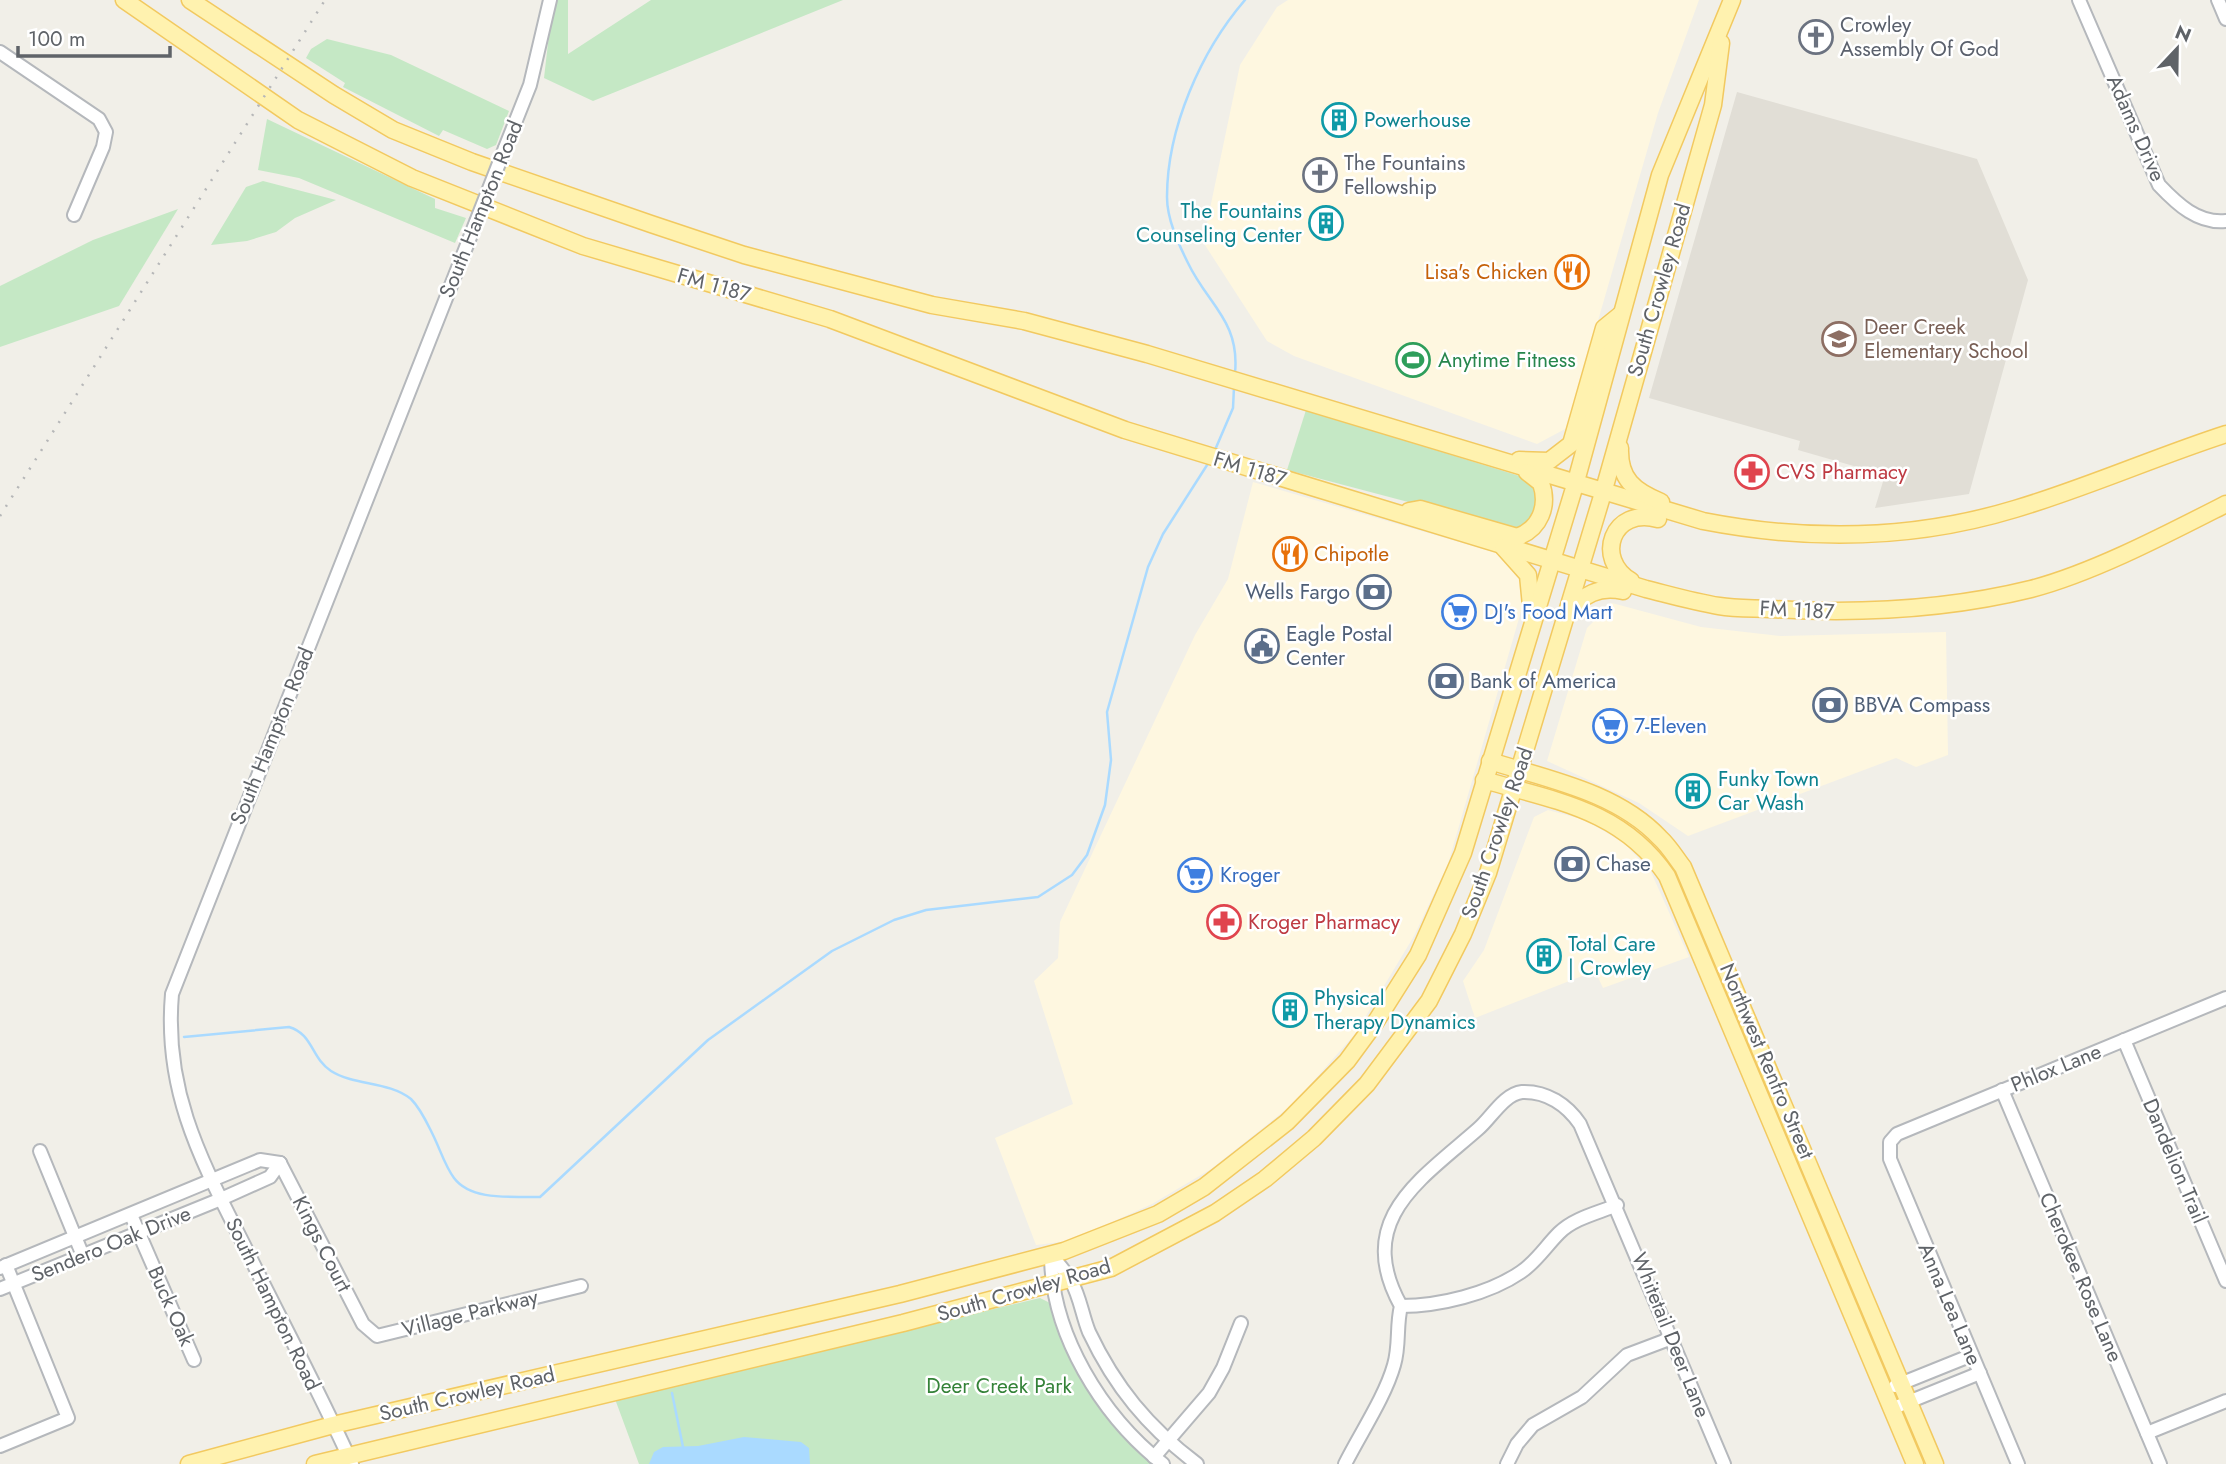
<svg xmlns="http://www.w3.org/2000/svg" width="2226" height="1464" font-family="Jost,sans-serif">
  <rect width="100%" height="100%" fill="#f1efe8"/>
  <!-- commercial -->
  <g fill="#fef7e0">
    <path d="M1288,0H1699L1658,113L1567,428L1537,444L1294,356L1267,341L1203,242L1240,65L1277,7Z"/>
    <path d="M1253,482L1497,553L1511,561L1525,586L1522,608L1448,864L1414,936L1355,1034L1293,1104L1211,1169L1152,1204L1092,1231L1068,1241L1036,1245L995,1138L1073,1104L1034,981L1058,958L1060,922L1195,635L1228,579Z"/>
    <path d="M1612,603L1701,627L1781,636L1946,632L1948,755L1916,767L1896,758L1688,836L1639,803L1547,761L1587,628Z"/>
    <path d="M1548,810L1585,820L1624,843L1651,872L1689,957L1603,988L1595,971L1475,1018L1463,981L1484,950L1534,817Z"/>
  </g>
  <!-- education -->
  <path fill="#e1ded6" d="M1737,92L1977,159L2028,280L1969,494L1875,508L1885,475L1798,450L1800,441L1649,398Z"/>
  <!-- green -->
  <g fill="#c5e8c5">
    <path d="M553,0H568V54L651,0H843L593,101L544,78Z"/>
    <path d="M327,39L391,55L509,111L496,145L487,149L443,130L439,136L343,87L345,83L306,58L311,49Z"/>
    <path d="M267,119L435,199V208L466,218L455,243L299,178L258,170Z"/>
    <path d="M263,181L336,200L295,218L276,232L247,241L211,245L246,187Z"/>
    <path d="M178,209L119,306L0,347V286L93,240Z"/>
    <path d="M1306,410L1529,479L1538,491L1534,519L1518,531L1287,470Z"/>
    <path d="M1040,1298L1050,1303L1062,1335L1154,1464H639L615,1399Z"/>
  </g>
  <!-- water -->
  <path fill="#aadaff" d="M744,1437L801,1442L809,1448L810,1464H649L654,1452L663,1447L698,1446Z"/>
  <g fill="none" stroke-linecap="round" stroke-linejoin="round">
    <!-- stream -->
    <g stroke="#aadaff" stroke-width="2.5">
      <path d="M1235,373C1240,321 1208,305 1188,263C1178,243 1167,219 1167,197C1167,128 1201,51 1245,0"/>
      <path d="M1215,450L1233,408L1234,387"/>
      <path d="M184,1037L289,1027C313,1034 311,1058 331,1071C355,1086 388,1081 411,1099C421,1109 427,1123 433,1135C440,1149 445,1166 454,1178C472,1202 515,1196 540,1197L708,1040L832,951L894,920L926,910L1038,897L1072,875L1087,855L1105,805L1111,760L1107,712L1148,567L1163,534L1209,462"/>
      <path d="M672,1393L683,1447"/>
    </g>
    <!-- minor casing -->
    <g stroke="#b5b8bc" stroke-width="16">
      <g id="minor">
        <path d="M2079,0L2159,185C2177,204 2198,224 2226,221"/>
        <path d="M2218,0L2226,19"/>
        <path d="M0,52L99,119L106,132L103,147L74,215"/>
        <path d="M505,148L530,85L550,0"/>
        <path d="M2124,1040L2226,1281"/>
        <path d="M2002,1090L2160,1464"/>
        <path d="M40,1151L83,1256"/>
        <path d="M280,1163L363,1324L377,1336L581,1286"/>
        <path d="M131,1215L194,1360"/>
        <path d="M1051,1255C1058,1263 1066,1272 1071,1281C1080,1296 1082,1315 1089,1332C1115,1387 1148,1427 1197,1464"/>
        <path d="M1051,1255C1051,1334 1102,1416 1163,1464"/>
        <path d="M0,1268L260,1160L280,1163"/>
        <path d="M0,1289L221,1199L270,1177L280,1163"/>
        <path d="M1401,1306C1439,1306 1489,1294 1521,1272C1536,1262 1546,1246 1559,1233C1574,1218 1598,1213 1617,1205"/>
        <path d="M1895,1386L1972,1355"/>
        <path d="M1891,1409L1980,1373"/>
        <path d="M2147,1433L2226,1401"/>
        <path d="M0,1446L68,1418L6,1265"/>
        <path d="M1154,1457L1209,1393L1223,1368L1241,1323"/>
        <path d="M352,1464C320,1393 283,1324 249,1255C205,1167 163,1096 172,994L476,222"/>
        <path d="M1345,1464C1360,1434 1385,1397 1394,1365C1400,1345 1396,1326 1401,1306C1353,1220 1420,1180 1478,1129C1491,1118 1504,1094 1522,1092C1547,1091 1567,1105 1580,1124L1724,1464"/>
        <path d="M1507,1464L1517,1444L1533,1425L1582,1397L1627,1355L1672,1338"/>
        <path d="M2018,1464L1890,1159V1142L1897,1134L2226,998"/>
      </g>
    </g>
    <!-- major casing -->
    <g stroke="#f2c960" stroke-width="19">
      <g id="major">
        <path d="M124,0L298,120L412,178L583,246L830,319L1125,430L1646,589C1670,595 1694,602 1719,606C1736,609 1754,608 1772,609C1859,614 1946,610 2031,589C2093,573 2169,533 2226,504"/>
        <path d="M190,0L334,95L393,130L472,162L651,224L744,255L932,305L1024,321L1147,354L1703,521C1806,541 1913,540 2015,509C2086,488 2155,457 2226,434"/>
        <path d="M1620,448C1619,479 1634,491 1661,502"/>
        <path d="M1519,460L1549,461L1571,444L1604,328L1620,315"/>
        <path d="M1409,511L1420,509L1517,537C1540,529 1549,506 1541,483L1527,472"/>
        <path d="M1503,547L1528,575L1532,616"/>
        <path d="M1631,581C1594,559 1612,506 1658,519"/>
        <path d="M1568,614C1583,594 1599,586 1623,591"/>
        <path d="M1490,761C1547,779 1617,792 1660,838C1669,846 1676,858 1683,867L1935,1464"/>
        <path d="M1484,780C1556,801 1622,810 1667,876L1915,1464"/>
        <path d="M189,1464L333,1425L900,1294L1064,1251L1158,1214L1204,1187L1287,1122L1347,1061L1375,1023L1418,955L1463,853L1575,485L1660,175L1732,0"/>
        <path d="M315,1464L903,1323L1111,1268L1215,1213L1265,1179L1314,1138L1367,1084L1429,1001L1463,934L1488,873L1603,493L1713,105L1721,43"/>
      </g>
    </g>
    <!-- minor -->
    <use href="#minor" stroke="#fff" stroke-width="12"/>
    <!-- major -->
    <use href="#major" stroke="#fff2af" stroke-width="16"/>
    <!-- rail -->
    <path stroke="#b6b7b8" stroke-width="2.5" stroke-dasharray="2 9" stroke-linecap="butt" d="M0,516L325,0"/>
    <!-- minor-bridge casing -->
    <g stroke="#b5b8bc" stroke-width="16" stroke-linecap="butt">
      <path id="minor-bridge" d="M476,222L505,148"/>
    </g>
    <!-- minor-bridge -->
    <use href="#minor-bridge" stroke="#fff" stroke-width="12"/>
  </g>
  <!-- icons -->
  <defs>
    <g id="church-ring" transform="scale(1.75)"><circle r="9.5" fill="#fff" stroke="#6b7280" stroke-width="1.5"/><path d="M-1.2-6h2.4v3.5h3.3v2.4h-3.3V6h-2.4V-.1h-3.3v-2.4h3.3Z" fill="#6b7280"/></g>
    <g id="building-ring" transform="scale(1.75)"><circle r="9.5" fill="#fff" stroke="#0f9aa8" stroke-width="1.5"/><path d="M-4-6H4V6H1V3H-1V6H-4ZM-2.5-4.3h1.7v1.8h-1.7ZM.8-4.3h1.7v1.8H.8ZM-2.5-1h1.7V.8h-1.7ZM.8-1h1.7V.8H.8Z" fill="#0f9aa8"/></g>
    <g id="restaurant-ring" transform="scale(1.75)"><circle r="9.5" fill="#fff" stroke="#e8710a" stroke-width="1.5"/><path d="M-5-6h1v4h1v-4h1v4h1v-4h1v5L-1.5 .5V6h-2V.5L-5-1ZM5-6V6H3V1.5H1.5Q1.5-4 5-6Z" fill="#e8710a"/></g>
    <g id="school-ring" transform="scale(1.75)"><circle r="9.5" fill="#fff" stroke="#8d6e63" stroke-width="1.5"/><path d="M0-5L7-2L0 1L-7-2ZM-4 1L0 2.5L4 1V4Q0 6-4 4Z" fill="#8d6e63"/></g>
    <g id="stadium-ring" transform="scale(1.75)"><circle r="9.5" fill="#fff" stroke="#2e9e5b" stroke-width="1.5"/><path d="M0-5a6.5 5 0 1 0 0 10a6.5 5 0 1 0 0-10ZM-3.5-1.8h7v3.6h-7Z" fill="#2e9e5b"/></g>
    <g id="pharmacy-ring" transform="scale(1.75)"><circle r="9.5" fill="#fff" stroke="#e0444e" stroke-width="1.5"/><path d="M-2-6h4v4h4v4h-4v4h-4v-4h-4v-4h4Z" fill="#e0444e"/></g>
    <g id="bank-ring" transform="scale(1.75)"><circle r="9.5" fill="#fff" stroke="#5c6f8a" stroke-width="1.5"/><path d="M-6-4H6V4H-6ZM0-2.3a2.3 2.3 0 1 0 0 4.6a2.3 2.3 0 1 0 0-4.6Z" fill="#5c6f8a"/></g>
    <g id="supermarket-ring" transform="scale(1.75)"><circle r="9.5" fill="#fff" stroke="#3f7fe0" stroke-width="1.5"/><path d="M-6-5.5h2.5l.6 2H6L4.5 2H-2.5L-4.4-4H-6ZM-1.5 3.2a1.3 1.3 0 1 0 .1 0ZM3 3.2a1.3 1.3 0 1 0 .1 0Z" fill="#3f7fe0"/></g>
    <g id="civic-ring" transform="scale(1.75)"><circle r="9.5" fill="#fff" stroke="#5c6f8a" stroke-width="1.5"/><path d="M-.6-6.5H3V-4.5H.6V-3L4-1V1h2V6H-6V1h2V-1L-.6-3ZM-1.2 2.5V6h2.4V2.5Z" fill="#5c6f8a"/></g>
  </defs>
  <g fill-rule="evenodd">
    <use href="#church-ring" x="1816" y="37"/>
    <use href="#building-ring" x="1339" y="120"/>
    <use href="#church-ring" x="1320" y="175"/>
    <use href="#building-ring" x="1326" y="223"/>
    <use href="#restaurant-ring" x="1572" y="272"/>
    <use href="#school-ring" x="1839" y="339"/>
    <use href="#stadium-ring" x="1413" y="360"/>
    <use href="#pharmacy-ring" x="1752" y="472"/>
    <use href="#restaurant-ring" x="1290" y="554"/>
    <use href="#bank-ring" x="1374" y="592"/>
    <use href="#supermarket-ring" x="1459" y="612"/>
    <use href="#civic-ring" x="1262" y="646"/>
    <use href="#bank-ring" x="1446" y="681"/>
    <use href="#bank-ring" x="1830" y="705"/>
    <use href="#supermarket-ring" x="1610" y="726"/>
    <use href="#building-ring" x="1693" y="791"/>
    <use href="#bank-ring" x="1572" y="864"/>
    <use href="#supermarket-ring" x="1195" y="875"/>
    <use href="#pharmacy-ring" x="1224" y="922"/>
    <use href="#building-ring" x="1544" y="956"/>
    <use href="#building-ring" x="1290" y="1010"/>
  </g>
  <g text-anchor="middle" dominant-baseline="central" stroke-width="5" stroke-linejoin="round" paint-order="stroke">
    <!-- worship labels -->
    <g font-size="21" fill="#5b616d" stroke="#fff" text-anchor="start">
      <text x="1840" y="25">Crowley<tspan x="1840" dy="24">Assembly Of God</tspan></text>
      <text x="1344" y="163">The Fountains<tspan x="1344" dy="24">Fellowship</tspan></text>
    </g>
    <!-- culture labels -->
    <g font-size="21" fill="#0d838f" stroke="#fff" text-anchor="start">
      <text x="1364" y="120">Powerhouse</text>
      <text x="1302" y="211" text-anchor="end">The Fountains<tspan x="1302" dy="24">Counseling Center</tspan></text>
      <text x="1718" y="779">Funky Town<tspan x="1718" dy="24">Car Wash</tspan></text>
      <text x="1568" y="944">Total Care<tspan x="1568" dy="24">| Crowley</tspan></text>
      <text x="1314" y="998">Physical<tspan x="1314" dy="24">Therapy Dynamics</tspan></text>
    </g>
    <!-- street labels -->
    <g font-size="21" fill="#5f6368" stroke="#fff">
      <text transform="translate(2136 128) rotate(66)">Adams Drive</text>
      <text transform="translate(481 209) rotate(-68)">South Hampton Road</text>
      <text transform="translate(714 285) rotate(16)">FM 1187</text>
      <text transform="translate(1659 290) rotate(-74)">South Crowley Road</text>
      <text transform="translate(1250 469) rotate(17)">FM 1187</text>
      <text transform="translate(1797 610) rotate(3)">FM 1187</text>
      <text transform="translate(272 736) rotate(-68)">South Hampton Road</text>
      <text transform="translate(1497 833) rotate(-71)">South Crowley Road</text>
      <text transform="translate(1767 1061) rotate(67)">Northwest Renfro Street</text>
      <text transform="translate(2056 1068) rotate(-22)">Phlox Lane</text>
      <text transform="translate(2175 1161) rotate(67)">Dandelion Trail</text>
      <text transform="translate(111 1244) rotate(-22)">Sendero Oak Drive</text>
      <text transform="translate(322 1244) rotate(63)">Kings Court</text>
      <text transform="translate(2081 1277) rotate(67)">Cherokee Rose Lane</text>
      <text transform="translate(1024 1290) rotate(-16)">South Crowley Road</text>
      <text transform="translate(273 1304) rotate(64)">South Hampton Road</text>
      <text transform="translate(1950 1304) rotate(67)">Anna Lea Lane</text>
      <text transform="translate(171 1306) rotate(66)">Buck Oak</text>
      <text transform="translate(470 1313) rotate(-14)">Village Parkway</text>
      <text transform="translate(1671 1335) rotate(68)">Whitetail Deer Lane</text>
      <text transform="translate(467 1394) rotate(-13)">South Crowley Road</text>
    </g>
    <!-- food labels -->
    <g font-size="21" fill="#c56008" stroke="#fff" text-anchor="end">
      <text x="1548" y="272">Lisa's Chicken</text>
      <text x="1314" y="554" text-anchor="start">Chipotle</text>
    </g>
    <!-- education labels -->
    <g font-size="21" fill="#785e54" stroke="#fff" text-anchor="start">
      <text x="1864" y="327">Deer Creek<tspan x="1864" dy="24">Elementary School</tspan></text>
    </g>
    <!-- leisure labels -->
    <g font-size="21" fill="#27864d" stroke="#fff" text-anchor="start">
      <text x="1438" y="360">Anytime Fitness</text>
    </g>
    <!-- health labels -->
    <g font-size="21" fill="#be3a42" stroke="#fff" text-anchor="start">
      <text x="1776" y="472">CVS Pharmacy</text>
      <text x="1248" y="922">Kroger Pharmacy</text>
    </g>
    <!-- service labels -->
    <g font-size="21" fill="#4e5e75" stroke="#fff" text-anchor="start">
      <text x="1350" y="592" text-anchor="end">Wells Fargo</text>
      <text x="1286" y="634">Eagle Postal<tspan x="1286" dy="24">Center</tspan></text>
      <text x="1470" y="681">Bank of America</text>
      <text x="1854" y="705">BBVA Compass</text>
      <text x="1596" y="864">Chase</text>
    </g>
    <!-- shop labels -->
    <g font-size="21" fill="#366cbe" stroke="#fff" text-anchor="start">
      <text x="1484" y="612">DJ's Food Mart</text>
      <text x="1634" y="726">7-Eleven</text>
      <text x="1220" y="875">Kroger</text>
    </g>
    <!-- park labels -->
    <g font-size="21" fill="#348238" stroke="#fff">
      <text x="999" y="1386">Deer Creek Park</text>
    </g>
  </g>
  <!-- north arrow -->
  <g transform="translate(2177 49) rotate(22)" stroke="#ffffff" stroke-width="5" paint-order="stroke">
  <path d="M0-5L12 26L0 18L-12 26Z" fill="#5f6368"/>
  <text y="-10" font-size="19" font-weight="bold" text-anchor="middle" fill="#5f6368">N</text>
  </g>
  <!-- scale -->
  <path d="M18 46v10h152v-10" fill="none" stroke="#5f6368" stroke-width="3.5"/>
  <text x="28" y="46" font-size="21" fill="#5f6368" stroke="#ffffff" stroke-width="5" paint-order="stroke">100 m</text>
</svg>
